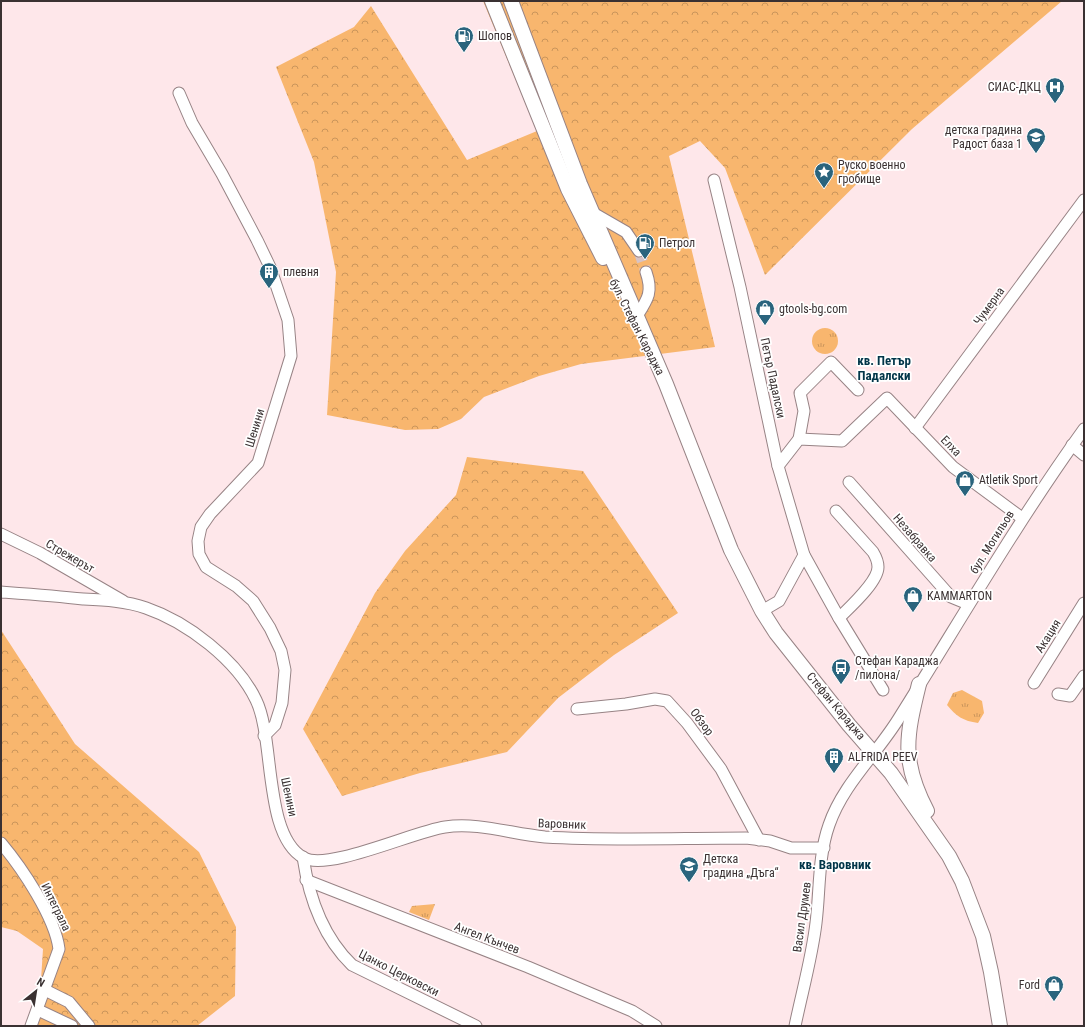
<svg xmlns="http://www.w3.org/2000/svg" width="1085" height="1027" font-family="'Roboto Condensed',sans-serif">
  <defs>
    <pattern id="forest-crowns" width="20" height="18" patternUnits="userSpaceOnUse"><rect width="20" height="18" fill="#f8b66e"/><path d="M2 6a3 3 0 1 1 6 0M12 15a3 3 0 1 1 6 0" fill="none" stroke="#ca955b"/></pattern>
    <pattern id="park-tufts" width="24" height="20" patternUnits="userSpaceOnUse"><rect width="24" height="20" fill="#f8b66e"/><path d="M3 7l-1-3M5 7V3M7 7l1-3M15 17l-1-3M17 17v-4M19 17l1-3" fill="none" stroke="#ca955b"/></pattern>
  </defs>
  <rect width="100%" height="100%" fill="#fee7ea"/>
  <!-- forest -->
  <g fill="url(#forest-crowns)">
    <path d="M483,1H1062L912,129L765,275L725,168L700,141L669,156L715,347L581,364L539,376L484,397L461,419L438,429L405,430L327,415L336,272L314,162L276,67L354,27L371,6L467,160L537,131Z"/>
    <path d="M467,457L583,471L678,613L614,655L558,698L507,752L420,773L342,796L303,729L375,593L405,551L456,495Z"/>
    <path d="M1,630L75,744L199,852L236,927L235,996L197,1026H38L43,949L17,931L1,927Z"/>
  </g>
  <!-- park -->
  <g fill="url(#park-tufts)">
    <circle cx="825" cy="341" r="13"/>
    <path d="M962,690L982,701L984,713L978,723C963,721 956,716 947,705L953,693Z"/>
    <path d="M435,904L429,920L409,912L412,906Z"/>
  </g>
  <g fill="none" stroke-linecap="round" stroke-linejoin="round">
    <!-- minor-tunnel -->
    <path stroke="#d7c3c5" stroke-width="11" stroke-dasharray="11 5.5" stroke-linecap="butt" d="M639,251L646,272"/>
    <!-- minor casing -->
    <g stroke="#978385" stroke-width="13">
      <g id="minor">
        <path d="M179,93L192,123L222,174L257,240L270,267L288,320L291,356L258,463L210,514L201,527L198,541L199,554L206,567L236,586L253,601L270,628L281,651L285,670L282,703L275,725L264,736"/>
        <path d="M714,180L740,287L778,466L804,555L779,601L762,611"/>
        <path d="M593,213L626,232L639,251"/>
        <path d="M637,316C648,299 653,292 646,272"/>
        <path d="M915,428L1084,200"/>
        <path d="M799,439L804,411L800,393L831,362L858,390"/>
        <path d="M1072,445L1084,455"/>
        <path d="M778,466L799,439L842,441L887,398L953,467L1022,518"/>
        <path d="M849,482L951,597L968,604"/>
        <path d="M836,511L873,552C876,557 878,561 878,567C878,582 850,607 839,618"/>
        <path d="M1,534L40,553L123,601"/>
        <path d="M804,555L839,618L883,690"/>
        <path d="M1,592C28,594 56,596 83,599C104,600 126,601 146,608C187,622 237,660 256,700C275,738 263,836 304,858C329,871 415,831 445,827C478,822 512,834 545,837C611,841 679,838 746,838L770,841L791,848H824"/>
        <path d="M1034,683L1084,603"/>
        <path d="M1058,694L1070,696L1084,676"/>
        <path d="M577,709L626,704L655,699L667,701L687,723L721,769L759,840"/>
        <path d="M1,843C22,868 55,917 59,949L31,1026"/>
        <path d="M303,857C309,898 322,936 352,965L476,1026"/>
        <path d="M306,880L528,967L632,1011L656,1026"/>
        <path d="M45,990L69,1002L89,1026"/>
        <path d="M38,1010L72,1026"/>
        <path d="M795,1026C802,992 812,957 816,923C820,891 818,856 829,825C843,784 877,754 899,718C960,621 1017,522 1084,429"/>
      </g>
    </g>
    <!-- major casing -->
    <g stroke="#978385" stroke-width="16">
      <g id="major">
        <path d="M492,1L568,189L603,258"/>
        <path d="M511,1L580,184L666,384L731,550L762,611L776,633L849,725L891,773L949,856L962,881L983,936L991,972L1000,1026"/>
        <path d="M919,684C906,737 901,761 927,811"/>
      </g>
    </g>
    <!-- minor -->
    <use href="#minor" stroke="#fff" stroke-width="11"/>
    <!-- major -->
    <use href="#major" stroke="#fff" stroke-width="14"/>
  </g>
  <!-- icons -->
  <defs>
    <g id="fuel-pin" transform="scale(1)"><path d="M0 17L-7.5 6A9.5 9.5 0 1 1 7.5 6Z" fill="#2a647d" stroke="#fff"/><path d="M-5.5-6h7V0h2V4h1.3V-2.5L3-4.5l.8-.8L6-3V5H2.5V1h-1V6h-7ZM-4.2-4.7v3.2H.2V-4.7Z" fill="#fff"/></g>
    <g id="hospital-pin" transform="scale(1)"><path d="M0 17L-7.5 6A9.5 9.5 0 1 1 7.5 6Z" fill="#2a647d" stroke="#fff"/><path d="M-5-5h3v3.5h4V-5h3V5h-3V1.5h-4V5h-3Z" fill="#fff"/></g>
    <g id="school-pin" transform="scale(1)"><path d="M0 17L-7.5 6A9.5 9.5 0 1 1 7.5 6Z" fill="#2a647d" stroke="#fff"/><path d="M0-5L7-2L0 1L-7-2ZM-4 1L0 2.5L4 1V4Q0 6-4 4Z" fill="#fff"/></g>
    <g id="sight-pin" transform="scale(1)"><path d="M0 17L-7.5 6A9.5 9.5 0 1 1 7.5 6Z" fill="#2a647d" stroke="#fff"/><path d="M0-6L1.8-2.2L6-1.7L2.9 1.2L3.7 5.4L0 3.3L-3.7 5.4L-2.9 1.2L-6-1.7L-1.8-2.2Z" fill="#fff"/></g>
    <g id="building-pin" transform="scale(1)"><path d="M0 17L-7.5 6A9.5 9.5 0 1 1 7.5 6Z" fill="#2a647d" stroke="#fff"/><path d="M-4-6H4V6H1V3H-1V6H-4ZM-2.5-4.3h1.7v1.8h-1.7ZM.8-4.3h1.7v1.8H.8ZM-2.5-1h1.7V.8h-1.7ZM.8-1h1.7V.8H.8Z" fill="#fff"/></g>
    <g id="shop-pin" transform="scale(1)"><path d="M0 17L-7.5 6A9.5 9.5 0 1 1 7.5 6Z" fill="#2a647d" stroke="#fff"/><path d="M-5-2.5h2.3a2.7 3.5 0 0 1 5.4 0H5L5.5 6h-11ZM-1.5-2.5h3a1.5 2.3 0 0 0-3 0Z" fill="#fff"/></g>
    <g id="bus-pin" transform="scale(1)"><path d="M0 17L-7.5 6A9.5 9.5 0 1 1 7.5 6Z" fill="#2a647d" stroke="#fff"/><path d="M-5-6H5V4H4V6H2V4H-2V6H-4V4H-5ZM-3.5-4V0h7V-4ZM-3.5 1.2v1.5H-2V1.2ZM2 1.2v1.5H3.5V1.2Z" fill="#fff"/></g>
  </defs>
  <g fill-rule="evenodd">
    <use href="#fuel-pin" x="464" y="36"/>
    <use href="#hospital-pin" x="1055" y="87"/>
    <use href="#school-pin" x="1036" y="137"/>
    <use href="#sight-pin" x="824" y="172"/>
    <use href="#fuel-pin" x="645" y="243"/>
    <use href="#building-pin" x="269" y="272"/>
    <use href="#shop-pin" x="765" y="309"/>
    <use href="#shop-pin" x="965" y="480"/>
    <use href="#shop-pin" x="913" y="596"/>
    <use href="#bus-pin" x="841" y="668"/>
    <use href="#building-pin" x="834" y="757"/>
    <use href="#school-pin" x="689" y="866"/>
    <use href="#shop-pin" x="1054" y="985"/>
  </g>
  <g text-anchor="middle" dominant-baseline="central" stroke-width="3.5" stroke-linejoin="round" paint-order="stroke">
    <!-- poi labels -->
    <g font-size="12" fill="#3a3132" stroke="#fff" text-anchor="start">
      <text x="478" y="36">Шопов</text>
      <text x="1041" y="87" text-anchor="end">СИАС-ДКЦ</text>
      <text x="1022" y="130" text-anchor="end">детска градина<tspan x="1022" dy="14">Радост база 1</tspan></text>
      <text x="838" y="165">Руско военно<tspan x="838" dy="14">гробище</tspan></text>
      <text x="659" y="243">Петрол</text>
      <text x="283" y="272">плевня</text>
      <text x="779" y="309">gtools-bg.com</text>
      <text x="979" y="480">Atletik Sport</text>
      <text x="927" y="596">KAMMARTON</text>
      <text x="855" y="661">Стефан Караджа<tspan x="855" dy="14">/пилона/</tspan></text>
      <text x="848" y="757">ALFRIDA PEEV</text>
      <text x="703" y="859">Детска<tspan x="703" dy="14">градина „Дъга“</tspan></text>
      <text x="1040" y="985" text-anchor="end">Ford</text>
    </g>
    <!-- street labels -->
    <g font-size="12" fill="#3a3132" stroke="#fff">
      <text transform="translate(989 306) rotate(-54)">Чумерна</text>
      <text transform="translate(637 327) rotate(63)">бул. Стефан Караджа</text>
      <text transform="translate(773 378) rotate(78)">Петър Падалски</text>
      <text transform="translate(255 428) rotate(-73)">Шенини</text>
      <text transform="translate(951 446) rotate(46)">Елха</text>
      <text transform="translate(915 538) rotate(49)">Незабравка</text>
      <text transform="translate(992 542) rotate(-58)">бул. Могильов</text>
      <text transform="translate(70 556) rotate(30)">Стрежерът</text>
      <text transform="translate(1048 636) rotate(-58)">Акация</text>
      <text transform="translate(836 706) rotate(50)">Стефан Караджа</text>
      <text transform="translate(702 722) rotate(53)">Обзор</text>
      <text transform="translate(289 797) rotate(78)">Шенини</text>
      <text transform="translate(562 824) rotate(2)">Варовник</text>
      <text transform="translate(56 907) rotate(64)">Интеграла</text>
      <text transform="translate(802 917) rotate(-82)">Васил Друмев</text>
      <text transform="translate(487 938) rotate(21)">Ангел Кънчев</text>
      <text transform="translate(399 973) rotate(27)">Цанко Церковски</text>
    </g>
    <!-- neighbourhood labels -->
    <g font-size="13" font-weight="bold" fill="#023649" stroke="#fff">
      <text x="884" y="360">кв. Петър<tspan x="884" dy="15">Падалски</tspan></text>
      <text x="835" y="864">кв. Варовник</text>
    </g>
  </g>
  <!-- border -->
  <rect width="1085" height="1027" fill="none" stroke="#3a3132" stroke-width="4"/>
  <!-- north arrow -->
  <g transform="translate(36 991) rotate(30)" stroke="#ffffff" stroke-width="3" paint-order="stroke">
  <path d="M0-3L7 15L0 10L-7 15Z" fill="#3a3132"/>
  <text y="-6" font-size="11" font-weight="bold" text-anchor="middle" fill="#3a3132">N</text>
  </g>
</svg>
